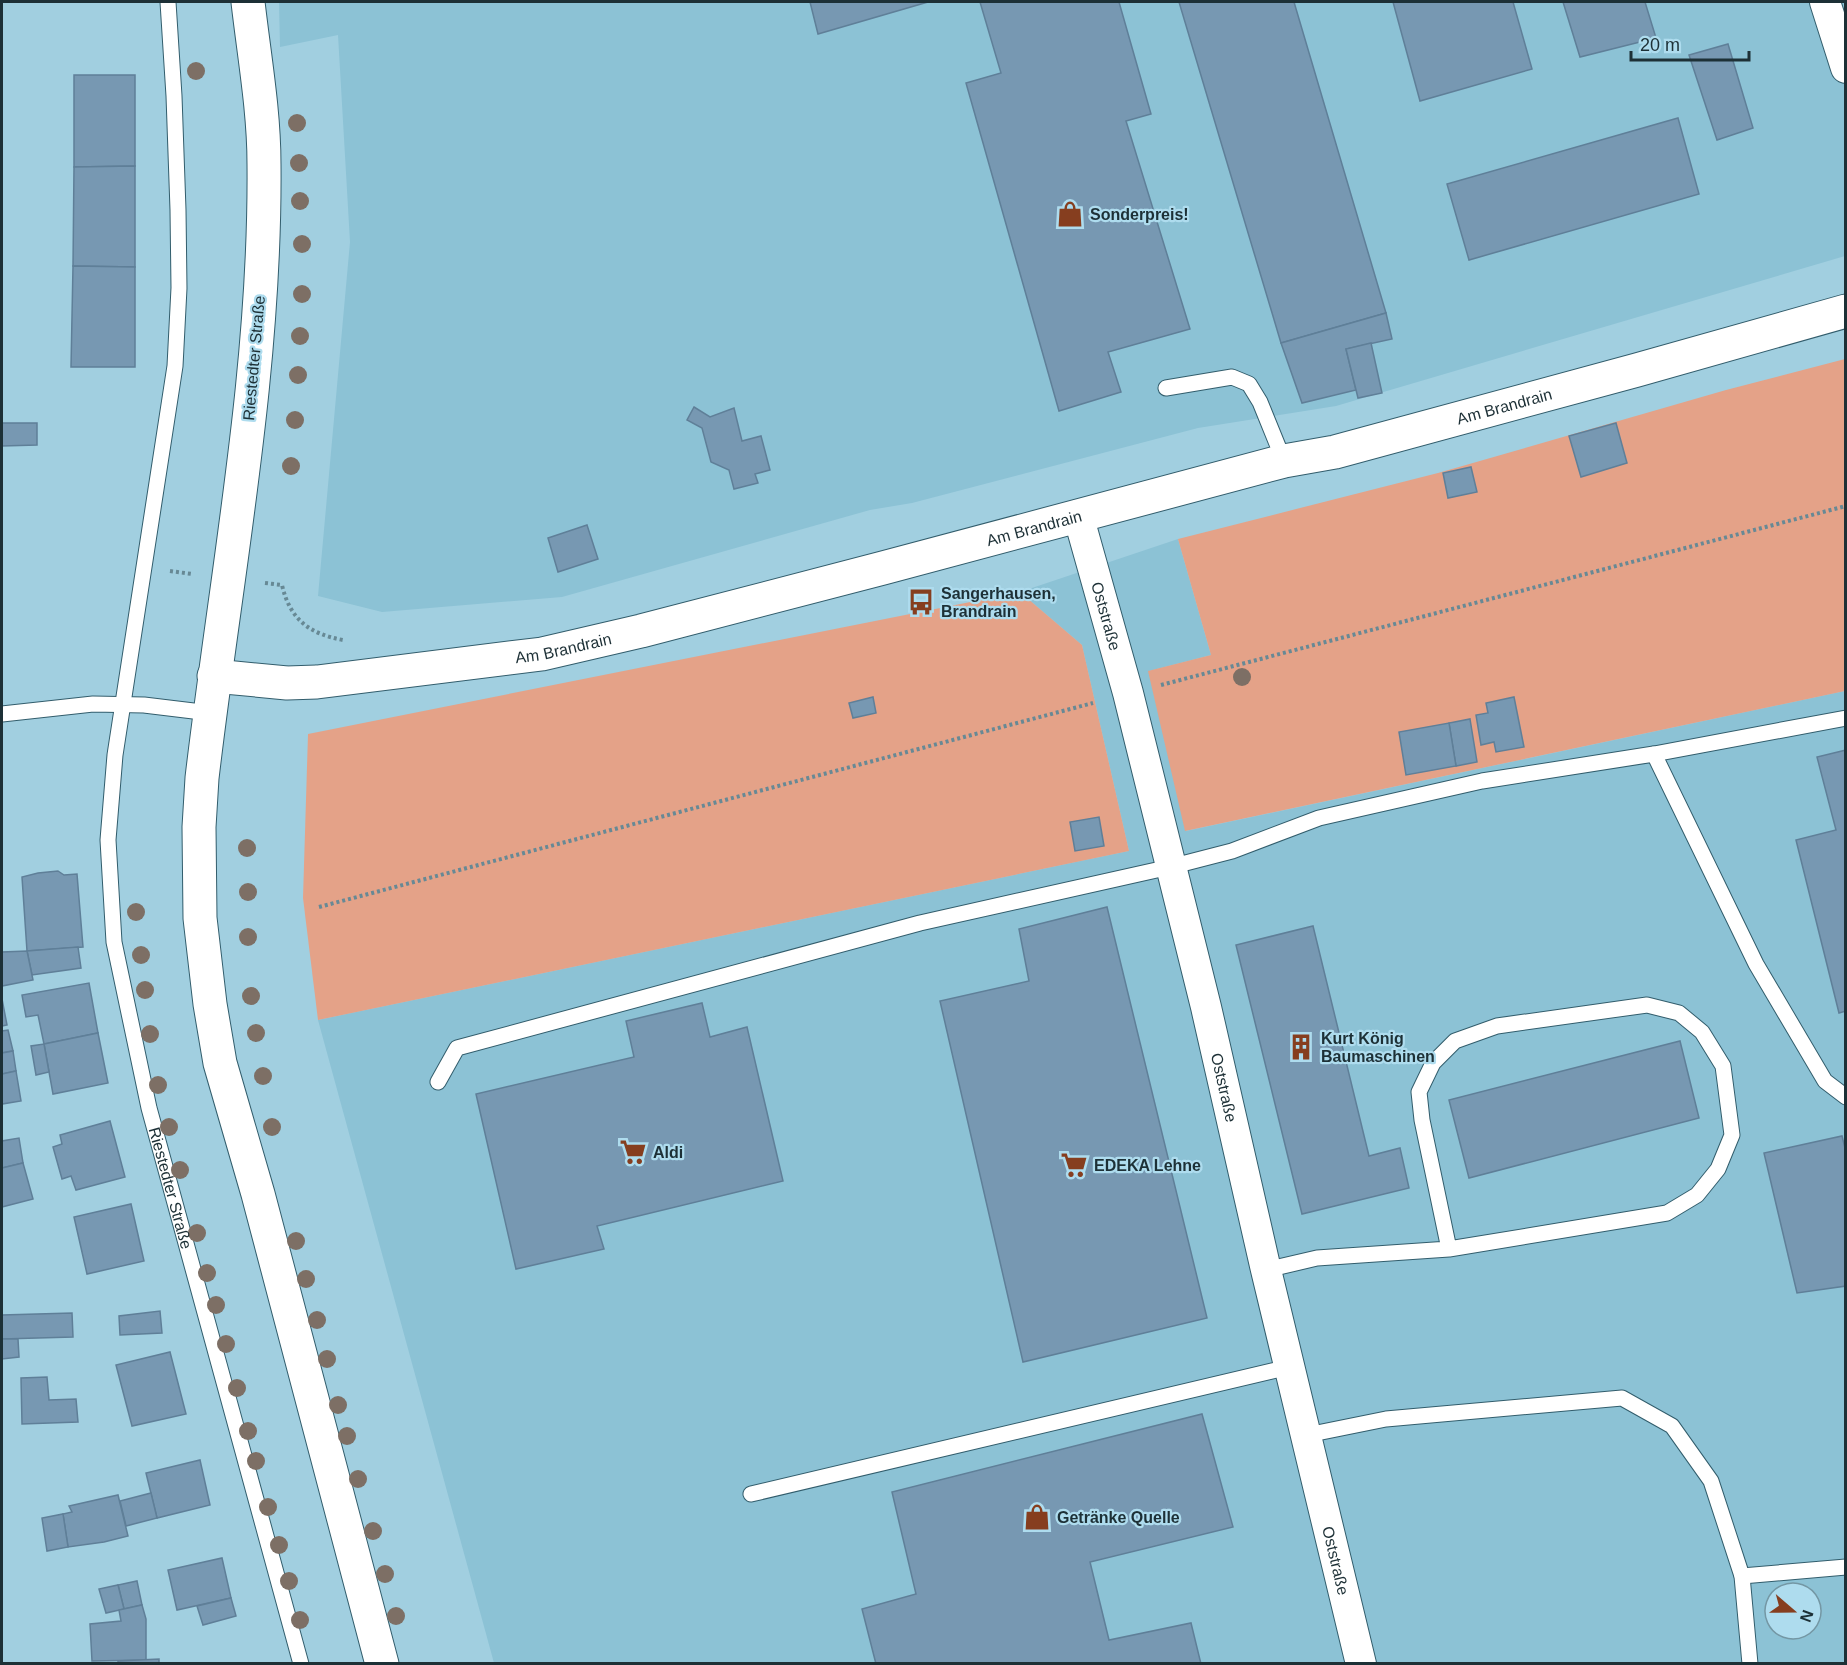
<svg xmlns="http://www.w3.org/2000/svg" width="1847" height="1665" font-family="Helvetica,sans-serif">
  <rect width="100%" height="100%" fill="#a1cfe0"/>
  <!-- built -->
  <g fill="#8cc2d5" fill-rule="evenodd">
    <path d="M279,2H1845V256L1336,406L1198,428L912,503L870,510L562,597L382,612L318,596L350,242L338,35L280,47Z"/>
    <path d="M1178,539L1211,655L1149,671L1186,831L1845,691V1663H494L318,1020L1129,851L1082,645L1020,592ZM1775,1593H1811V1629H1775Z"/>
  </g>
  <!-- green -->
  <g fill="#e4a288">
    <path d="M1845,359V691L1185,831L1148,671L1211,655L1178,539L1438,473L1726,390Z"/>
    <path d="M1020,592L1082,645L1129,851L318,1020L303,898L308,734Z"/>
  </g>
  <!-- building -->
  <g fill="#7798b2" stroke="#5f7f98" stroke-width="1.5">
    <path d="M810,2H928L818,34Z"/>
    <path d="M980,2H1119L1151,114L1126,121L1190,329L1108,352L1121,392L1059,411L966,83L1001,73Z"/>
    <path d="M1179,2H1294L1386,313L1281,343Z"/>
    <path d="M1393,2H1513L1532,69L1420,101Z"/>
    <path d="M1563,2H1645L1656,38L1580,57Z"/>
    <path d="M1728,44L1753,128L1717,140L1689,55Z"/>
    <path d="M74,75H135V166L74,167Z"/>
    <path d="M1678,118L1699,194L1469,260L1447,184Z"/>
    <path d="M135,166V267L73,266L74,167Z"/>
    <path d="M73,266L135,267V367H71Z"/>
    <path d="M1386,313L1392,339L1346,349L1356,390L1302,403L1281,343Z"/>
    <path d="M1371,343L1382,393L1358,398L1346,349Z"/>
    <path d="M694,407L710,417L734,408L742,441L761,436L770,470L755,474L758,483L734,489L729,470L711,462L702,428L687,420Z"/>
    <path d="M2,423H37V445L2,446Z"/>
    <path d="M1616,423L1627,463L1581,477L1569,436Z"/>
    <path d="M1471,467L1477,492L1448,498L1443,473Z"/>
    <path d="M587,525L598,559L558,572L548,538Z"/>
    <path d="M873,697L876,713L853,718L849,703Z"/>
    <path d="M1514,697L1524,747L1496,752L1494,742L1481,745L1476,715L1488,713L1486,703Z"/>
    <path d="M1470,719L1477,762L1456,766L1449,723Z"/>
    <path d="M1449,723L1456,766L1406,775L1399,732Z"/>
    <path d="M1846,750V1011L1839,1013L1796,840L1836,830L1817,757Z"/>
    <path d="M1099,817L1104,846L1075,851L1070,822Z"/>
    <path d="M58,871L64,875L77,874L83,947L27,951L22,877L38,873Z"/>
    <path d="M1107,907L1207,1318L1023,1362L940,1001L1029,981L1019,929Z"/>
    <path d="M1313,926L1369,1156L1400,1148L1409,1188L1302,1214L1236,945Z"/>
    <path d="M78,947L81,968L32,975L27,951Z"/>
    <path d="M27,951L33,980L2,986V952Z"/>
    <path d="M89,983L98,1033L44,1044L38,1015L26,1017L22,995Z"/>
    <path d="M2,999L7,1025L2,1026Z"/>
    <path d="M702,1003L710,1037L747,1027L783,1181L597,1226L604,1249L516,1269L476,1094L634,1057L626,1021Z"/>
    <path d="M8,1030L13,1051L2,1053V1031Z"/>
    <path d="M98,1033L108,1083L53,1094L44,1044Z"/>
    <path d="M1680,1041L1699,1118L1469,1178L1449,1100Z"/>
    <path d="M44,1044L49,1072L36,1075L31,1046Z"/>
    <path d="M13,1051L16,1071L2,1074V1053Z"/>
    <path d="M16,1071L21,1101L2,1104V1074Z"/>
    <path d="M110,1121L125,1177L76,1190L71,1176L62,1179L53,1147L62,1144L60,1135Z"/>
    <path d="M1842,1136L1846,1152V1286L1797,1293L1764,1153Z"/>
    <path d="M19,1138L23,1163L2,1168V1141Z"/>
    <path d="M23,1163L33,1199L2,1207V1168Z"/>
    <path d="M131,1204L144,1261L87,1274L74,1217Z"/>
    <path d="M160,1311L162,1333L120,1335L119,1316Z"/>
    <path d="M72,1313L73,1337L2,1339V1315Z"/>
    <path d="M2,1339H18L19,1357L2,1359Z"/>
    <path d="M170,1352L186,1414L132,1426L116,1365Z"/>
    <path d="M47,1377L49,1400L76,1399L78,1422L22,1424L21,1378Z"/>
    <path d="M1202,1414L1233,1527L1090,1562L1109,1640L1191,1623L1201,1664H876L862,1609L916,1594L892,1492Z"/>
    <path d="M200,1460L210,1505L157,1518L146,1473Z"/>
    <path d="M151,1493L157,1518L126,1526L120,1501Z"/>
    <path d="M118,1495L128,1536L104,1542L68,1547L63,1514L72,1512L69,1506Z"/>
    <path d="M63,1514L68,1547L47,1551L42,1518Z"/>
    <path d="M222,1558L231,1598L177,1610L168,1570Z"/>
    <path d="M137,1581L142,1605L124,1609L118,1585Z"/>
    <path d="M118,1585L124,1609L106,1613L99,1589Z"/>
    <path d="M231,1598L236,1616L203,1625L197,1606Z"/>
    <path d="M142,1605L146,1619V1660L92,1661L90,1624L121,1621L119,1610Z"/>
    <path d="M159,1659V1664H118V1661Z"/>
  </g>
  <g fill="none" stroke-linecap="round" stroke-linejoin="round">
    <!-- service casing -->
    <g stroke="#325d6c" stroke-width="17">
      <g id="service">
        <path id="s1" d="M168,2L174,96L178,210L179,288L175,366L115,755L108,840L114,942L149,1108L301,1664"/>
        <path d="M1166,388L1232,377L1249,384L1260,402L1284,461"/>
        <path d="M2,714L93,704L144,705L210,713"/>
        <path d="M1654,754L1756,964L1825,1081L1846,1097"/>
        <path d="M438,1082L457,1048L920,923L1170,867L1232,851L1319,818L1482,781L1654,754L1846,718"/>
        <path d="M1266,1270L1317,1258L1449,1249L1667,1213L1697,1195L1718,1169L1732,1135L1723,1066L1702,1032L1679,1013L1647,1005L1497,1026L1455,1041L1433,1063L1419,1092L1422,1120L1449,1249"/>
        <path d="M1307,1435L1386,1419L1622,1398L1672,1426L1711,1481L1742,1576L1750,1664"/>
        <path d="M751,1494L1289,1367"/>
        <path d="M1742,1576L1846,1567"/>
      </g>
    </g>
    <!-- minor casing -->
    <g stroke="#325d6c" stroke-width="32">
      <g id="minor">
        <path d="M1825,2L1846,68"/>
        <path id="s2" d="M1078,515L1128,693L1206,1007L1266,1270L1361,1664"/>
      </g>
    </g>
    <!-- secondary casing -->
    <g stroke="#325d6c" stroke-width="35">
      <g id="secondary">
        <path d="M248,2C254,55 264,110 264,164C266,371 226,574 202,778L199,827L200,918L210,1004L220,1063L258,1194L382,1664"/>
        <path id="s3" d="M214,676L287,683L317,682L542,654L641,631L883,568L1284,461L1335,452L1637,370L1846,311"/>
      </g>
    </g>
    <!-- path -->
    <g stroke="#678995" stroke-width="4" stroke-dasharray="3 3" stroke-linecap="butt">
      <path d="M170,571L192,574"/>
      <path d="M265,583L282,585C290,620 310,634 343,640"/>
      <path d="M1161,685L1846,506"/>
      <path d="M319,907L1093,703"/>
    </g>
    <!-- service -->
    <use href="#service" stroke="#fff" stroke-width="15"/>
    <!-- minor -->
    <use href="#minor" stroke="#fff" stroke-width="30"/>
    <!-- secondary -->
    <use href="#secondary" stroke="#fff" stroke-width="33"/>
  </g>
  <!-- trees -->
  <g fill="#7d6f65">
    <circle cx="196" cy="71" r="9"/>
    <circle cx="297" cy="123" r="9"/>
    <circle cx="299" cy="163" r="9"/>
    <circle cx="300" cy="201" r="9"/>
    <circle cx="302" cy="244" r="9"/>
    <circle cx="302" cy="294" r="9"/>
    <circle cx="300" cy="336" r="9"/>
    <circle cx="298" cy="375" r="9"/>
    <circle cx="295" cy="420" r="9"/>
    <circle cx="291" cy="466" r="9"/>
    <circle cx="1242" cy="677" r="9"/>
    <circle cx="247" cy="848" r="9"/>
    <circle cx="248" cy="892" r="9"/>
    <circle cx="136" cy="912" r="9"/>
    <circle cx="248" cy="937" r="9"/>
    <circle cx="141" cy="955" r="9"/>
    <circle cx="145" cy="990" r="9"/>
    <circle cx="251" cy="996" r="9"/>
    <circle cx="256" cy="1033" r="9"/>
    <circle cx="150" cy="1034" r="9"/>
    <circle cx="263" cy="1076" r="9"/>
    <circle cx="158" cy="1085" r="9"/>
    <circle cx="169" cy="1127" r="9"/>
    <circle cx="272" cy="1127" r="9"/>
    <circle cx="180" cy="1170" r="9"/>
    <circle cx="197" cy="1233" r="9"/>
    <circle cx="296" cy="1241" r="9"/>
    <circle cx="207" cy="1273" r="9"/>
    <circle cx="306" cy="1279" r="9"/>
    <circle cx="216" cy="1305" r="9"/>
    <circle cx="317" cy="1320" r="9"/>
    <circle cx="226" cy="1344" r="9"/>
    <circle cx="327" cy="1359" r="9"/>
    <circle cx="237" cy="1388" r="9"/>
    <circle cx="338" cy="1405" r="9"/>
    <circle cx="248" cy="1431" r="9"/>
    <circle cx="347" cy="1436" r="9"/>
    <circle cx="256" cy="1461" r="9"/>
    <circle cx="358" cy="1479" r="9"/>
    <circle cx="268" cy="1507" r="9"/>
    <circle cx="373" cy="1531" r="9"/>
    <circle cx="279" cy="1545" r="9"/>
    <circle cx="385" cy="1574" r="9"/>
    <circle cx="289" cy="1581" r="9"/>
    <circle cx="396" cy="1616" r="9"/>
    <circle cx="300" cy="1620" r="9"/>
  </g>
  <!-- icons -->
  <defs>
    <g id="shop-bare" transform="scale(2.07)"><path d="M-5-2.5h2.3a2.7 3.5 0 0 1 5.4 0H5L5.5 6h-11ZM-1.5-2.5h3a1.5 2.3 0 0 0-3 0Z" fill="#863e1f" stroke="#aedcee" stroke-width="2.5" paint-order="stroke"/></g>
    <g id="bus-bare" transform="scale(2.07)"><path d="M-5-6H5V4H4V6H2V4H-2V6H-4V4H-5ZM-3.5-4V0h7V-4ZM-3.5 1.2v1.5H-2V1.2ZM2 1.2v1.5H3.5V1.2Z" fill="#863e1f" stroke="#aedcee" stroke-width="2.5" paint-order="stroke"/></g>
    <g id="building-bare" transform="scale(2.07)"><path d="M-4-6H4V6H1V3H-1V6H-4ZM-2.5-4.3h1.7v1.8h-1.7ZM.8-4.3h1.7v1.8H.8ZM-2.5-1h1.7V.8h-1.7ZM.8-1h1.7V.8H.8Z" fill="#863e1f" stroke="#aedcee" stroke-width="2.5" paint-order="stroke"/></g>
    <g id="supermarket-bare" transform="scale(2.07)"><path d="M-6-5.5h2.5l.6 2H6L4.5 2H-2.5L-4.4-4H-6ZM-1.5 3.2a1.3 1.3 0 1 0 .1 0ZM3 3.2a1.3 1.3 0 1 0 .1 0Z" fill="#863e1f" stroke="#aedcee" stroke-width="2.5" paint-order="stroke"/></g>
  </defs>
  <g fill-rule="evenodd">
    <use href="#shop-bare" x="1070" y="214"/>
    <use href="#bus-bare" x="921" y="602"/>
    <use href="#building-bare" x="1301" y="1047"/>
    <use href="#supermarket-bare" x="633" y="1152"/>
    <use href="#supermarket-bare" x="1074" y="1165"/>
    <use href="#shop-bare" x="1037" y="1517"/>
  </g>
  <g text-anchor="middle" dominant-baseline="central" stroke-width="4.5" stroke-linejoin="round" paint-order="stroke">
    <!-- poi labels -->
    <g font-size="16" font-weight="bold" fill="#1d3036" stroke="#aedcee" text-anchor="start">
      <text x="1090" y="214">Sonderpreis!</text>
      <text x="941" y="593">Sangerhausen,<tspan x="941" dy="18">Brandrain</tspan></text>
      <text x="1321" y="1038">Kurt König<tspan x="1321" dy="18">Baumaschinen</tspan></text>
      <text x="653" y="1152">Aldi</text>
      <text x="1094" y="1165">EDEKA Lehne</text>
      <text x="1057" y="1517">Getränke Quelle</text>
    </g>
    <!-- street labels -->
    <g font-size="16" fill="#1d3036" stroke="#aedcee">
      <text transform="translate(254 358) rotate(-85)">Riestedter Straße</text>
      <text stroke="none"><textPath href="#s3" startOffset="1324">Am Brandrain</textPath></text>
      <text stroke="none"><textPath href="#s3" startOffset="838">Am Brandrain</textPath></text>
      <text stroke="none"><textPath href="#s2" startOffset="105">Oststraße</textPath></text>
      <text stroke="none"><textPath href="#s3" startOffset="352">Am Brandrain</textPath></text>
      <text stroke="none"><textPath href="#s2" startOffset="591">Oststraße</textPath></text>
      <text stroke="none"><textPath href="#s1" startOffset="1198">Riestedter Straße</textPath></text>
      <text stroke="none"><textPath href="#s2" startOffset="1077">Oststraße</textPath></text>
    </g>
  </g>
  <!-- border -->
  <rect width="1847" height="1665" fill="none" stroke="#1d3036" stroke-width="6"/>
  <!-- north arrow -->
  <g transform="translate(1793 1611) rotate(110)"><circle r="28" fill="#aedcee" stroke="#7497a4" stroke-width="1.5"/>
  <path d="M0-4.5L10 22L0 15L-10 22Z" fill="#863e1f"/>
  <text y="-9" font-size="16" font-weight="bold" text-anchor="middle" fill="#1d3036">N</text>
  </g>
  <!-- scale -->
  <path d="M1631 51v9h118v-9" fill="none" stroke="#1d3036" stroke-width="3"/>
  <text x="1640" y="51" font-size="18" fill="#1d3036" stroke="#aedcee" stroke-width="4.5" paint-order="stroke">20 m</text>
</svg>
